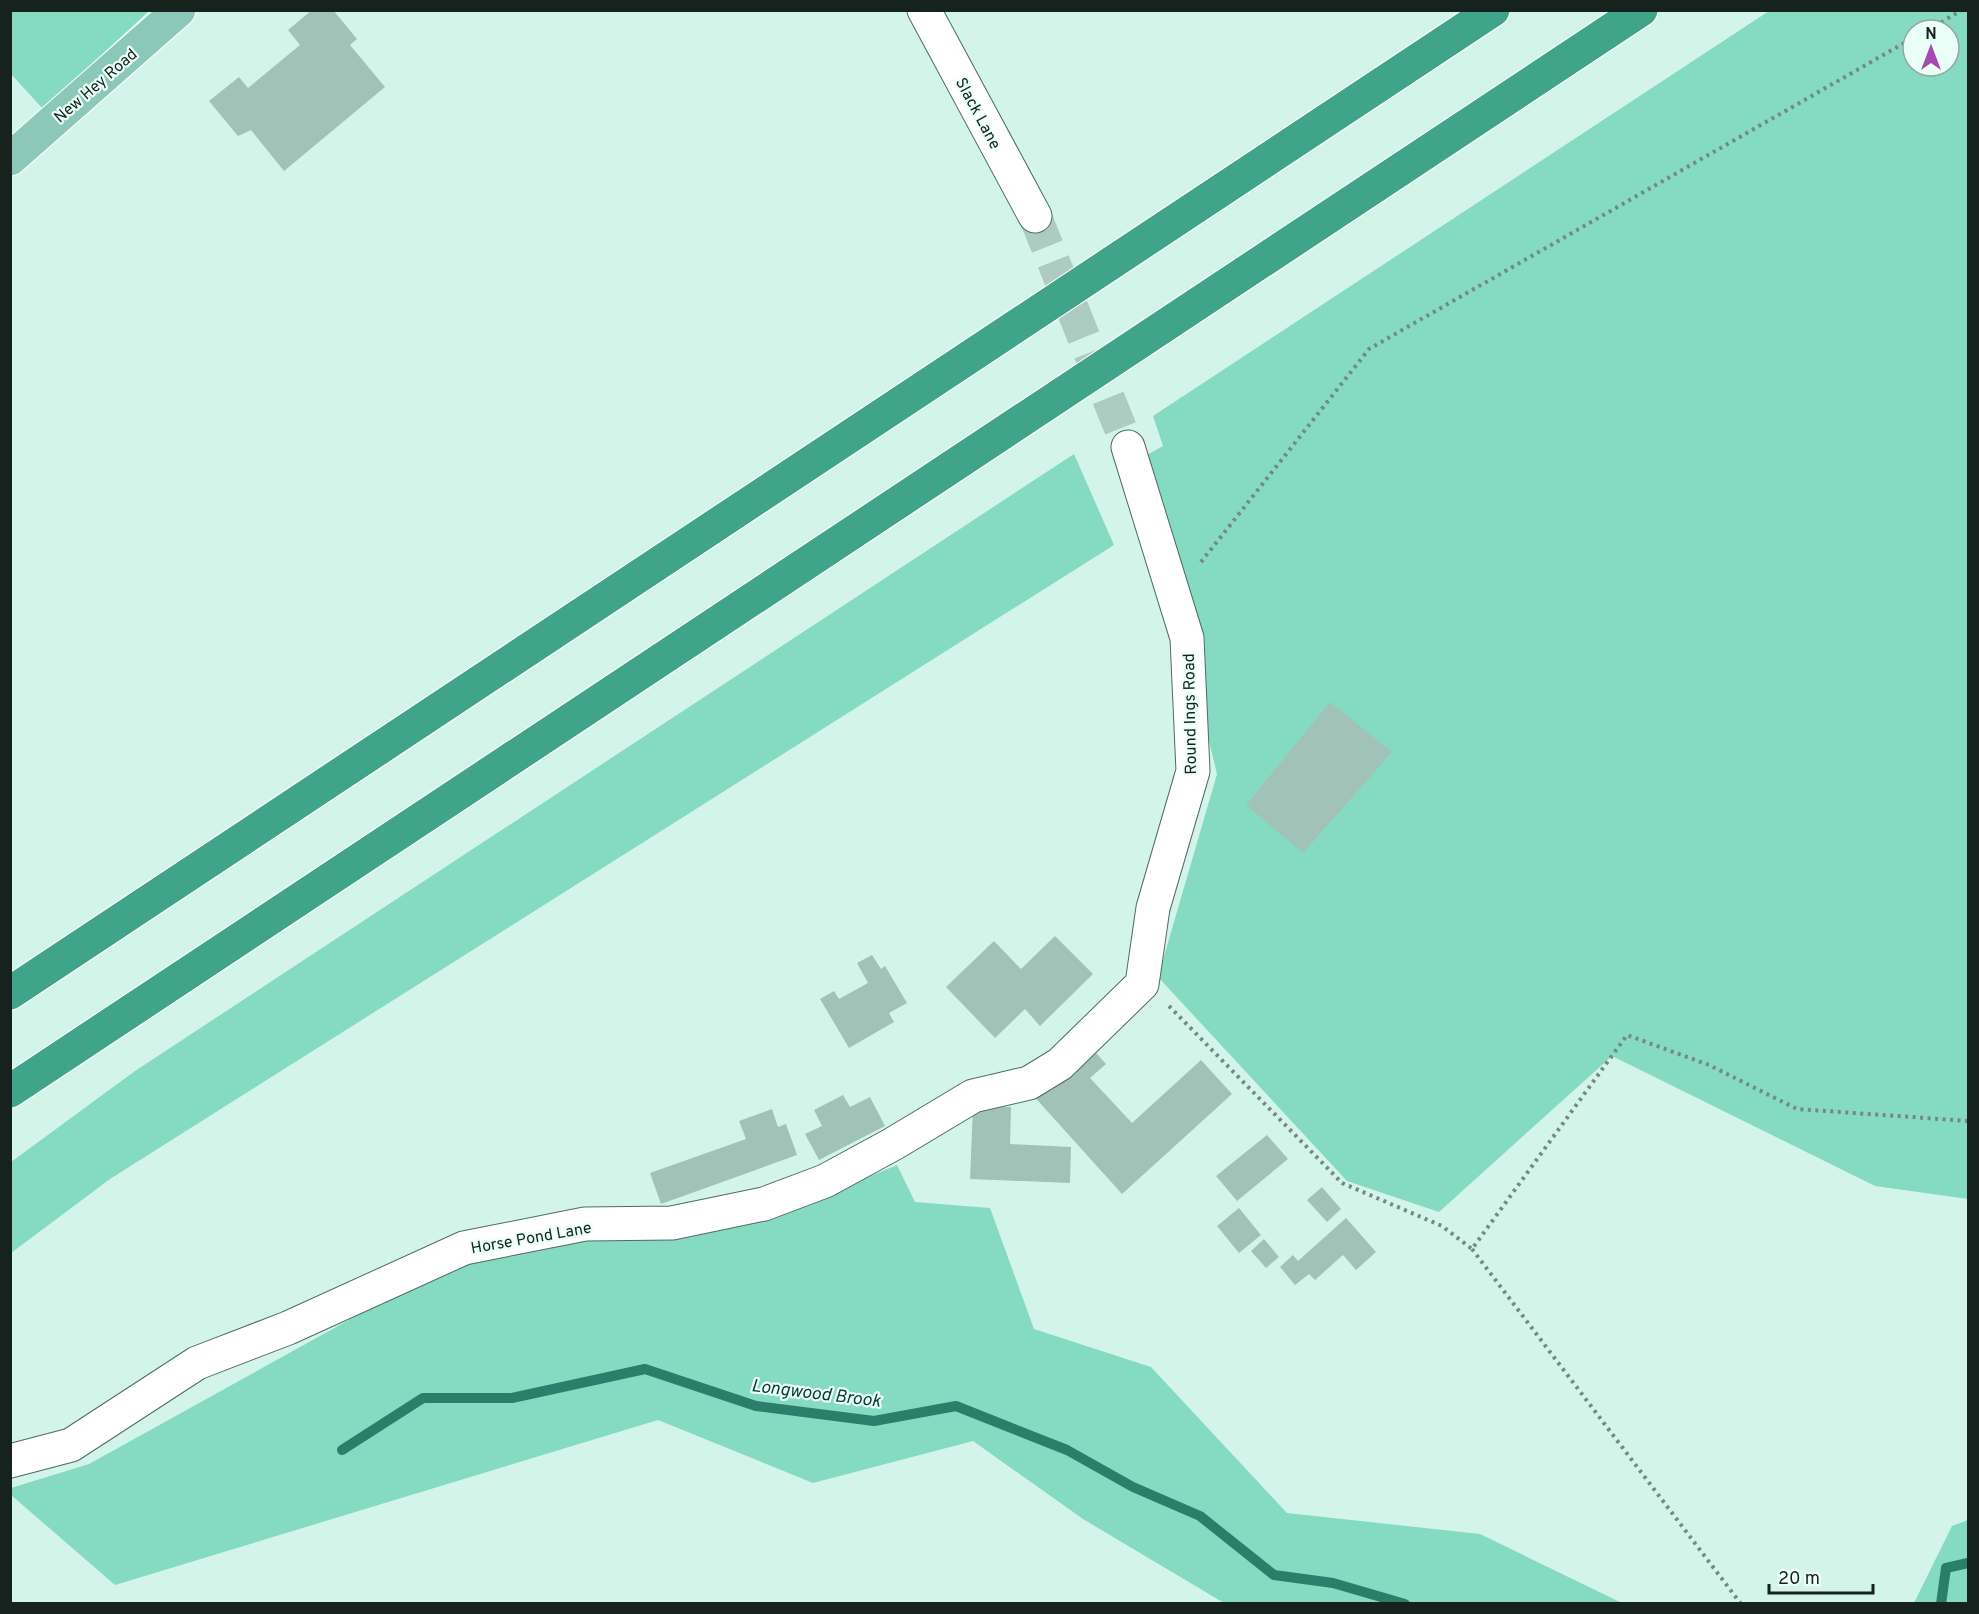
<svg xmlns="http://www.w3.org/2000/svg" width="1979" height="1614" viewBox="0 0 1979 1614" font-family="Overpass,sans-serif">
	<rect width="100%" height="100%" fill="#d3f5e9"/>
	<path fill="#84dbc1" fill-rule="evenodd" d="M11 11H149L43 109 11 74Z
		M1769 11H1968V1199L1875 1186 1612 1056 1439 1212 1347 1181 1158 977 1217 774 1140 459 1163 446 1153 416ZM1913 30H1949V66H1913Z
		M1074 454 1114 545 110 1179 11 1253V1162L135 1071Z
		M897 1165 915 1202 990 1208 1034 1329 1151 1367 1287 1513 1480 1534 1622 1603H1224L1083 1519 973 1441 813 1483 658 1420 115 1585 11 1495V1488L89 1464 459 1259 634 1225 765 1220Z
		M1968 1520V1603H1914L1952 1526Z"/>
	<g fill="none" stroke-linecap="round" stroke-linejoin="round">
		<path stroke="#2b7e6a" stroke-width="10" d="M342 1450 423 1398H512L645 1369 756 1406 874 1421 956 1406 1067 1450 1133 1487 1200 1516 1274 1575 1333 1583 1405 1604
			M1941 1604 1946 1568 1968 1563"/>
	</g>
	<path fill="#a1c3b7" d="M312 10H333L357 39 350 45 385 87 284 171 251 130 238 136 209 101 239 77 248 88 300 45 288 30Z
		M1330 702 1392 752 1303 853 1246 805Z
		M1055 936 1093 974 1040 1026 1025 1009 995 1038 946 987 994 941 1021 969Z
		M872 955 881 969 885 966 907 1003 889 1013 894 1022 849 1048 820 999 834 991 839 999 868 983 857 963Z
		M1086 1042 1106 1064 1090 1078 1132 1123 1201 1060 1232 1094 1122 1194 1030 1092Z
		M843 1095 850 1107 870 1097 885 1126 819 1160 805 1134 822 1126 814 1110Z
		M973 1106 1011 1107 1010 1144 1071 1147 1070 1183 970 1179Z
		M772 1109 778 1127 786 1124 797 1155 661 1204 650 1173 746 1139 739 1121Z
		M1267 1135 1288 1159 1237 1201 1216 1176Z
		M1322 1187 1341 1209 1327 1222 1307 1200Z
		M1239 1208 1261 1235 1239 1253 1217 1226Z
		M1346 1218 1376 1252 1356 1270 1343 1255 1315 1280 1309 1274 1295 1285 1280 1267 1293 1255 1298 1261Z
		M1264 1239 1279 1257 1266 1268 1251 1251Z"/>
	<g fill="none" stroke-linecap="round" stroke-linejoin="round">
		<path stroke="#adcbc0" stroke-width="33" stroke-dasharray="33 16" stroke-linecap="butt" d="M1035 216 1128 447"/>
		<g stroke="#4d6c62" stroke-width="35">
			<path id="minor" d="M924 10 1035 216
				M10 1461 71 1445 197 1363 288 1328 464 1248 585 1224 672 1223 764 1204 825 1181 893 1144 973 1096 1029 1083 1060 1064 1142 984 1153 908 1193 771 1187 638 1128 447"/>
		</g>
		<g stroke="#fff" stroke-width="35">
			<path id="major" d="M10 159 179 10"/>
		</g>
		<g stroke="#fff" stroke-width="35">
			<path id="highway" d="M10 993 1493 10
				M10 1091 1641 10"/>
		</g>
		<path stroke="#738981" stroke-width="4" stroke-dasharray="3 4.5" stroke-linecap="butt" d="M1928 30 1962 10
			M1201 562 1369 349 1913 38
			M1169 1006 1342 1183 1442 1226 1472 1249 1627 1035 1709 1065 1797 1109 1968 1121
			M1472 1249 1741 1604"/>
		<use href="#minor" stroke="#fff" stroke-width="33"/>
		<use href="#major" stroke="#8cc8b9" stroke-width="33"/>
		<use href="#highway" stroke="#3fa48a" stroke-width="33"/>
	</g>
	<g text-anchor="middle" stroke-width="4.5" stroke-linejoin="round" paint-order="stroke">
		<g font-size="16" fill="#16221e" stroke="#eafff8">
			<text transform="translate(95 85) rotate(-41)" y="6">New Hey Road</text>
			<text transform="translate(979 113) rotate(62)" y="6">Slack Lane</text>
			<text transform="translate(1189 714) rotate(-91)" y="6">Round Ings Road</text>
			<text transform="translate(531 1237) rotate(-10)" y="6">Horse Pond Lane</text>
		</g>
		<g font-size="18" font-style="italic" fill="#083b2f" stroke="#eafff8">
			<text transform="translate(816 1393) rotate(7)" y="6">Longwood Brook</text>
		</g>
	</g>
	<rect width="1979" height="1614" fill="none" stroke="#16221e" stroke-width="24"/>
	<g transform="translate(1931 48)"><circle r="28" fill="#eafff8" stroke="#95a7a1" stroke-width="1.5"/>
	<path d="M0-4.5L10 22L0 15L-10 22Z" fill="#a649b3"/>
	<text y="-9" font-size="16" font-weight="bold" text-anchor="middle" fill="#16221e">N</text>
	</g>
	<path d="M1769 1584v9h104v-9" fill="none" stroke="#16221e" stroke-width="3"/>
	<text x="1778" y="1584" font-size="18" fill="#16221e" stroke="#eafff8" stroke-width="4.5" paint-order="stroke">20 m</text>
</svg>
